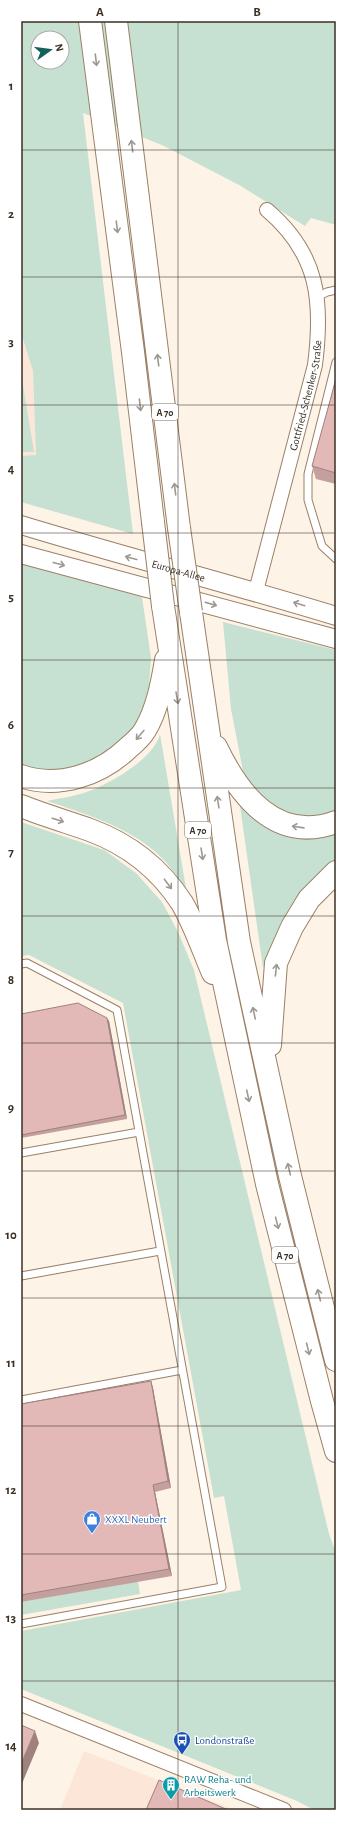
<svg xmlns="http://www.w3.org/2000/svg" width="357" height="1831" viewBox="0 0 357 1831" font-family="'Alegreya Sans',sans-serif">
	<rect width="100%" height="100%" fill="#fef3e7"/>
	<path fill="#fce6d8" d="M21 272 33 371 36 456H21Z
		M84 1751 235 1810H60Z"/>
	<path fill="#c6e0d1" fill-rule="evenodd" d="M21 21H336V225L311 218 305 226 241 186 164 146 83 113 133 534 21 502V456L36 455 33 371 21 332ZM38 38H62V62H38Z
		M22 379 34 452H21Z
		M21 563 142 597 151 658 149 685 143 708 133 728 121 743 85 766 41 772 21 765Z
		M223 622 336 650V815L299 819 268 806 252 787 243 771 231 709Z
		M160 734 188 900C167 838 103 820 47 801 61 798 78 796 92 790 114 781 154 758 160 734Z
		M239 799C272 835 287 843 336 834V860C325 870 311 879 302 891 282 914 273 940 263 968Z
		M21 822 104 850 136 873 162 902 178 932 194 970 329 1534 336 1553V1810H314L297 1801 21 1689V1631L241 1590 224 1496 214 1498 123 1003 29 955 21 956Z
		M138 1581 140 1594 21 1615V1602Z"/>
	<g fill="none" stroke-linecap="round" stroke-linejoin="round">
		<g stroke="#9a8066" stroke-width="9">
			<path id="service" d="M317 297 327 292 336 290
				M336 362 308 474V500L322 546 336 559
				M21 964 27 963 117 1010 222 1587 21 1624
				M21 1153 139 1132
				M21 1276 160 1251
				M21 1400 182 1370"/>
		</g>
		<g stroke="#9a8066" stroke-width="16">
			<g id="minor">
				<path id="s1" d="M256 591 315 365C323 302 319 254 267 210"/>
				<path d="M21 1704 284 1810"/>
			</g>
		</g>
		<g stroke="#9a8066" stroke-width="20">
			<g id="tertiary">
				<path id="s2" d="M21 525C126 557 231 584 336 616"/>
				<path d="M21 554 336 639"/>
			</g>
		</g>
		<g stroke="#9a8066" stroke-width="24">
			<path id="motorway" d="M90 21 133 352 153 522
				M116 21 179 528
				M163 606 215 940 267 1184 322 1401 336 1451
				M191 612 239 942 290 1176 336 1360
				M216 747C239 795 276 844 336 822
				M21 776C58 789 100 775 128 748 134 743 141 737 145 730 157 710 162 684 166 660
				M21 806C44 815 67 822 90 830 128 844 160 869 182 903 194 923 203 950 213 973
				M270 1045 276 963 292 927 309 899 336 872"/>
		</g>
		<use href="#service" stroke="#fff" stroke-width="7"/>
		<use href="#minor" stroke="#fff" stroke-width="14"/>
		<use href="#tertiary" stroke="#fff" stroke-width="18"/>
		<use href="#motorway" stroke="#fff" stroke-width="22"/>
		<g stroke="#9a8066" stroke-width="24" stroke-linecap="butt">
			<path id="motorway-bridge" d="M153 522 163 606
				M179 528 191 612"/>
		</g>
		<use href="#motorway-bridge" stroke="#fff" stroke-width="22"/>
	</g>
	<path fill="#c39f9d" d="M336 379V484L316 479 312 466Z
		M21 1014 109 1021 127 1119 21 1138Z
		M151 1381 153 1388 171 1488 155 1492 172 1576 21 1602V1404Z"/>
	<path fill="#9f8280" d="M107 1018 109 1021 127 1119 125 1115Z
		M151 1381 153 1388 171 1488 168 1481Z
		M153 1485 155 1492 172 1576 169 1569Z
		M35 1731 39 1743 21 1786V1764Z"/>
	<path fill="#e3b9b7" stroke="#9f8280" d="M336 379V473L312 466Z
		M78 1003 107 1018 125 1115 21 1135V1014Z
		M151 1381 168 1481 153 1485 169 1569 21 1595V1404Z
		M21 1725 35 1731 21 1764Z
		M159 1780 228 1810H146Z"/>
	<defs><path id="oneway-shaft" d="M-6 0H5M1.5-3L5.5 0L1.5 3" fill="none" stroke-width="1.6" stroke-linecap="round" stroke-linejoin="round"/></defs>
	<g stroke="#9d9892">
		<use href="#oneway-shaft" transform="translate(96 60) rotate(83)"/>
		<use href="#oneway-shaft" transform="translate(132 146) rotate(-97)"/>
		<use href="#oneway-shaft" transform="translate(117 227) rotate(83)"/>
		<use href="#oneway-shaft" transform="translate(158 360) rotate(-97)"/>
		<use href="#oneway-shaft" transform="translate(140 405) rotate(84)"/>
		<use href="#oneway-shaft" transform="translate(175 489) rotate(-97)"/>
		<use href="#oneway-shaft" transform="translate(131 558) rotate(-165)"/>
		<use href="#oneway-shaft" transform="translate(59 564) rotate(15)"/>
		<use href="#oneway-shaft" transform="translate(211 604) rotate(16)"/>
		<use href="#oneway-shaft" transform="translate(299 604) rotate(-163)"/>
		<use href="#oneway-shaft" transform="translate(177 698) rotate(81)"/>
		<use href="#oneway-shaft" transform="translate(140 735) rotate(130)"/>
		<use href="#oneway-shaft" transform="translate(218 802) rotate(-99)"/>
		<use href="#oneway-shaft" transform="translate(58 820) rotate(18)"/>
		<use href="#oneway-shaft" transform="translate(298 827) rotate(-172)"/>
		<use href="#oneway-shaft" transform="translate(202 854) rotate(81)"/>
		<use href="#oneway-shaft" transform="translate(168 884) rotate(53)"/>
		<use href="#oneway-shaft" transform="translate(276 970) rotate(-84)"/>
		<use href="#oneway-shaft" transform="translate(254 1013) rotate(-102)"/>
		<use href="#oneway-shaft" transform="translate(248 1096) rotate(78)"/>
		<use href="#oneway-shaft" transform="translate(289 1169) rotate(-103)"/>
		<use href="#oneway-shaft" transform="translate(277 1223) rotate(76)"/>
		<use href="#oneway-shaft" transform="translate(319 1295) rotate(-104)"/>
		<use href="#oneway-shaft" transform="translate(308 1349) rotate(76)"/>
	</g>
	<path fill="none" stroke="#3b3025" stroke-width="1" stroke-opacity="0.55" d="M178 21V1810M21 150H336M21 277H336M21 405H336M21 533H336M21 660H336M21 788H336M21 916H336M21 1043H336M21 1171H336M21 1298H336M21 1426H336M21 1554H336M21 1681H336"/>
	<defs>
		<g id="shop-pin" transform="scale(0.9)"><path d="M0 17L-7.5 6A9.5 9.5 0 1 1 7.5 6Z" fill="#3f7fe0" stroke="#fff"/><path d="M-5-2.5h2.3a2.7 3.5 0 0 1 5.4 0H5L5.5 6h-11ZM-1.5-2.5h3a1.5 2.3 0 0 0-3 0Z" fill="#fff"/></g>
		<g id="bus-pin" transform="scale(0.9)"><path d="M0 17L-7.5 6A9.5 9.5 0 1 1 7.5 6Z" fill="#1a4fb4" stroke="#fff"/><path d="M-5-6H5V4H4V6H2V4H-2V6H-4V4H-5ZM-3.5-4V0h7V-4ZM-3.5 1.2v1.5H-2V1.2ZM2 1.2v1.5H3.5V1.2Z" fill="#fff"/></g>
		<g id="building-pin" transform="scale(0.9)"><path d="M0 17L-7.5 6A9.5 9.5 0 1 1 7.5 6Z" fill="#0f9aa8" stroke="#fff"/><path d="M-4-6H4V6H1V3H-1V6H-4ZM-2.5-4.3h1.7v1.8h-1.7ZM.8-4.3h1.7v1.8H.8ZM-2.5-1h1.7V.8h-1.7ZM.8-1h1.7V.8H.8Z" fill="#fff"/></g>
	</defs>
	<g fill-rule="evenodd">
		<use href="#shop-pin" x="92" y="1519"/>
		<use href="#bus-pin" x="182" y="1740"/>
		<use href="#building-pin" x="171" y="1785"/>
	</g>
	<g text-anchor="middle" stroke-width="3" stroke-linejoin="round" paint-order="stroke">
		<g fill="#fff" stroke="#766e66" stroke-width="1">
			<rect x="152" y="404" width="26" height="16" rx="3"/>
			<rect x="185" y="822" width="26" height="16" rx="3"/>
			<rect x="272" y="1247" width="26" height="16" rx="3"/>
		</g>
		<g font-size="10" font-weight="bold" fill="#3b3025">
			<text x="165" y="416">A 70</text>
			<text x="198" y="834">A 70</text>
			<text x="285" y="1259">A 70</text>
		</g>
		<g font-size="11" fill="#3b3025" stroke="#fff">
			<text dy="4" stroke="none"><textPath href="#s1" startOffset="202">Gottfried-Schenker-Straße</textPath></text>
			<text dy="4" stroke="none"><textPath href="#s2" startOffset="164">Europa-Allee</textPath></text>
		</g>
		<g font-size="11" fill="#366cbe" stroke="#fff" text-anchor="start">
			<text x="105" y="1523">XXXL Neubert</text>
		</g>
		<g font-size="11" fill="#164399" stroke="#fff" text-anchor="start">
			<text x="195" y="1744">Londonstraße</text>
		</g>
		<g font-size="11" fill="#0d838f" stroke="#fff" text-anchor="start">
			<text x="184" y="1783">RAW Reha- und<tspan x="184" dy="13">Arbeitswerk</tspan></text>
		</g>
	</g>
	<rect width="357" height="1831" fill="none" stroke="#ffffff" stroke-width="44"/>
	<g transform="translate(50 50) rotate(76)"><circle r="19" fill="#ffffff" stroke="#b1aca8"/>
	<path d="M0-3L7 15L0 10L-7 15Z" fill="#15625c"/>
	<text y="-6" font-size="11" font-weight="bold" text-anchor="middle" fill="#3b3025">N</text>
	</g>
	<rect x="22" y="22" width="313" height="1787" fill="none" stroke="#3b3025" stroke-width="1.5"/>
	<g font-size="13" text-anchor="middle" font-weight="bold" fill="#3b3025">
		<text x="100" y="16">A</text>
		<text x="257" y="16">B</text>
		<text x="11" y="90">1</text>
		<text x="11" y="218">2</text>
		<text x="11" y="346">3</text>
		<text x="11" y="473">4</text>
		<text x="11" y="601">5</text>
		<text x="11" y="729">6</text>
		<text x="11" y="856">7</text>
		<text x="11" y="984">8</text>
		<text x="11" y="1112">9</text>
		<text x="11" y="1239">10</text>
		<text x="11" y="1367">11</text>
		<text x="11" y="1494">12</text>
		<text x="11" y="1622">13</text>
		<text x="11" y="1750">14</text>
	</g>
</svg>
